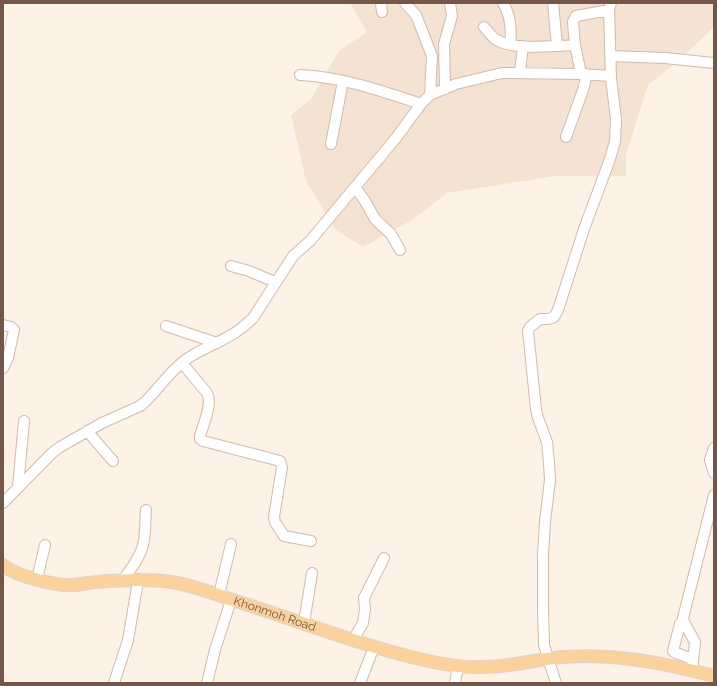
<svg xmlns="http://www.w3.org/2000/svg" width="717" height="686" viewBox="0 0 717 686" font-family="Raleway,sans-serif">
	<rect width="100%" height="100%" fill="#fdf2e5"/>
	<path fill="#f4e3d3" d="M350 3H714V27L676 63 648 85 626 154V176H555L447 193 412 220 363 247 336 230 306 181 291 115 311 99 339 51 367 32Z"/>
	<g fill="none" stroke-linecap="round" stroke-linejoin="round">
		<g stroke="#d0baad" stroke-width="12">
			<path id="minor" d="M381 3 382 12
				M405 3 416 15 432 56 430 95
				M503 3C511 16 512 29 510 44
				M553 3 557 46 575 45 581 74
				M484 27C488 31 491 36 495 39 510 49 540 47 557 46
				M575 45 573 22 576 16 609 10
				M611 56 665 58 714 63
				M520 72 523 46
				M300 75C342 77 382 91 421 104
				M445 89 444 44 452 16 450 3
				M566 137 583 90 587 74
				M331 144 343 81
				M355 187 365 201 375 219 391 234 400 250
				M231 266 249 271 275 282
				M3 325 11 327 14 330 8 358 3 368
				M166 326 217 343
				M182 363 207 393C213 404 203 425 200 436V439L203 441 280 461 282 467 274 517 275 522 284 536 311 541
				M87 431 113 461
				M714 448 710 460 714 473
				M18 487 24 421
				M3 503 52 453 60 447 102 423 140 406 145 402C160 387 175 365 193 355 215 342 235 337 253 318L293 256 310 241 396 138 421 104 430 95 456 84 502 73 581 74 611 76
				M37 579 45 545
				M122 581C130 570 140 558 143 545 146 534 145 522 146 510
				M219 595 231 544
				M683 620 680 624 673 651 676 653 693 659
				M304 623 312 573
				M353 640 363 623 365 609 364 598 384 558
				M692 671 695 642 684 622 683 618 714 495
				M114 683 128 640 138 581
				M207 683 215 650 231 600
				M360 683 374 647
				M455 683 458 666
				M556 683 544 645 543 608V554L545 522 550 480 549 463 547 442 538 418 536 409 528 331 530 327 540 319H549L554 317 558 310 584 229 610 159 615 141 616 119 611 79 609 10 611 3"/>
		</g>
		<g stroke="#dbd3d0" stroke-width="14">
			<g id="major">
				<path id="s1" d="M3 565C15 576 56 586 72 585 81 585 89 582 98 582 121 580 148 579 171 582 198 586 219 596 245 604 308 624 373 650 438 663 458 667 479 668 500 666 521 664 541 659 562 657 614 653 664 663 714 676"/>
			</g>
		</g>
		<use href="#minor" stroke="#fff" stroke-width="10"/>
		<use href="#major" stroke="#fcd29c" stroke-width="12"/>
	</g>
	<g text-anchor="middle" stroke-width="4" stroke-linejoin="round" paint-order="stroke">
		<g font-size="12" fill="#765649" stroke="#fff6eb">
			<text dy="4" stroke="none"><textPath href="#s1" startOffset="281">Khonmoh Road</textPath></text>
		</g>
	</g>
	<rect width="717" height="686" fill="none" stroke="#765649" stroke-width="8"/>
</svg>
